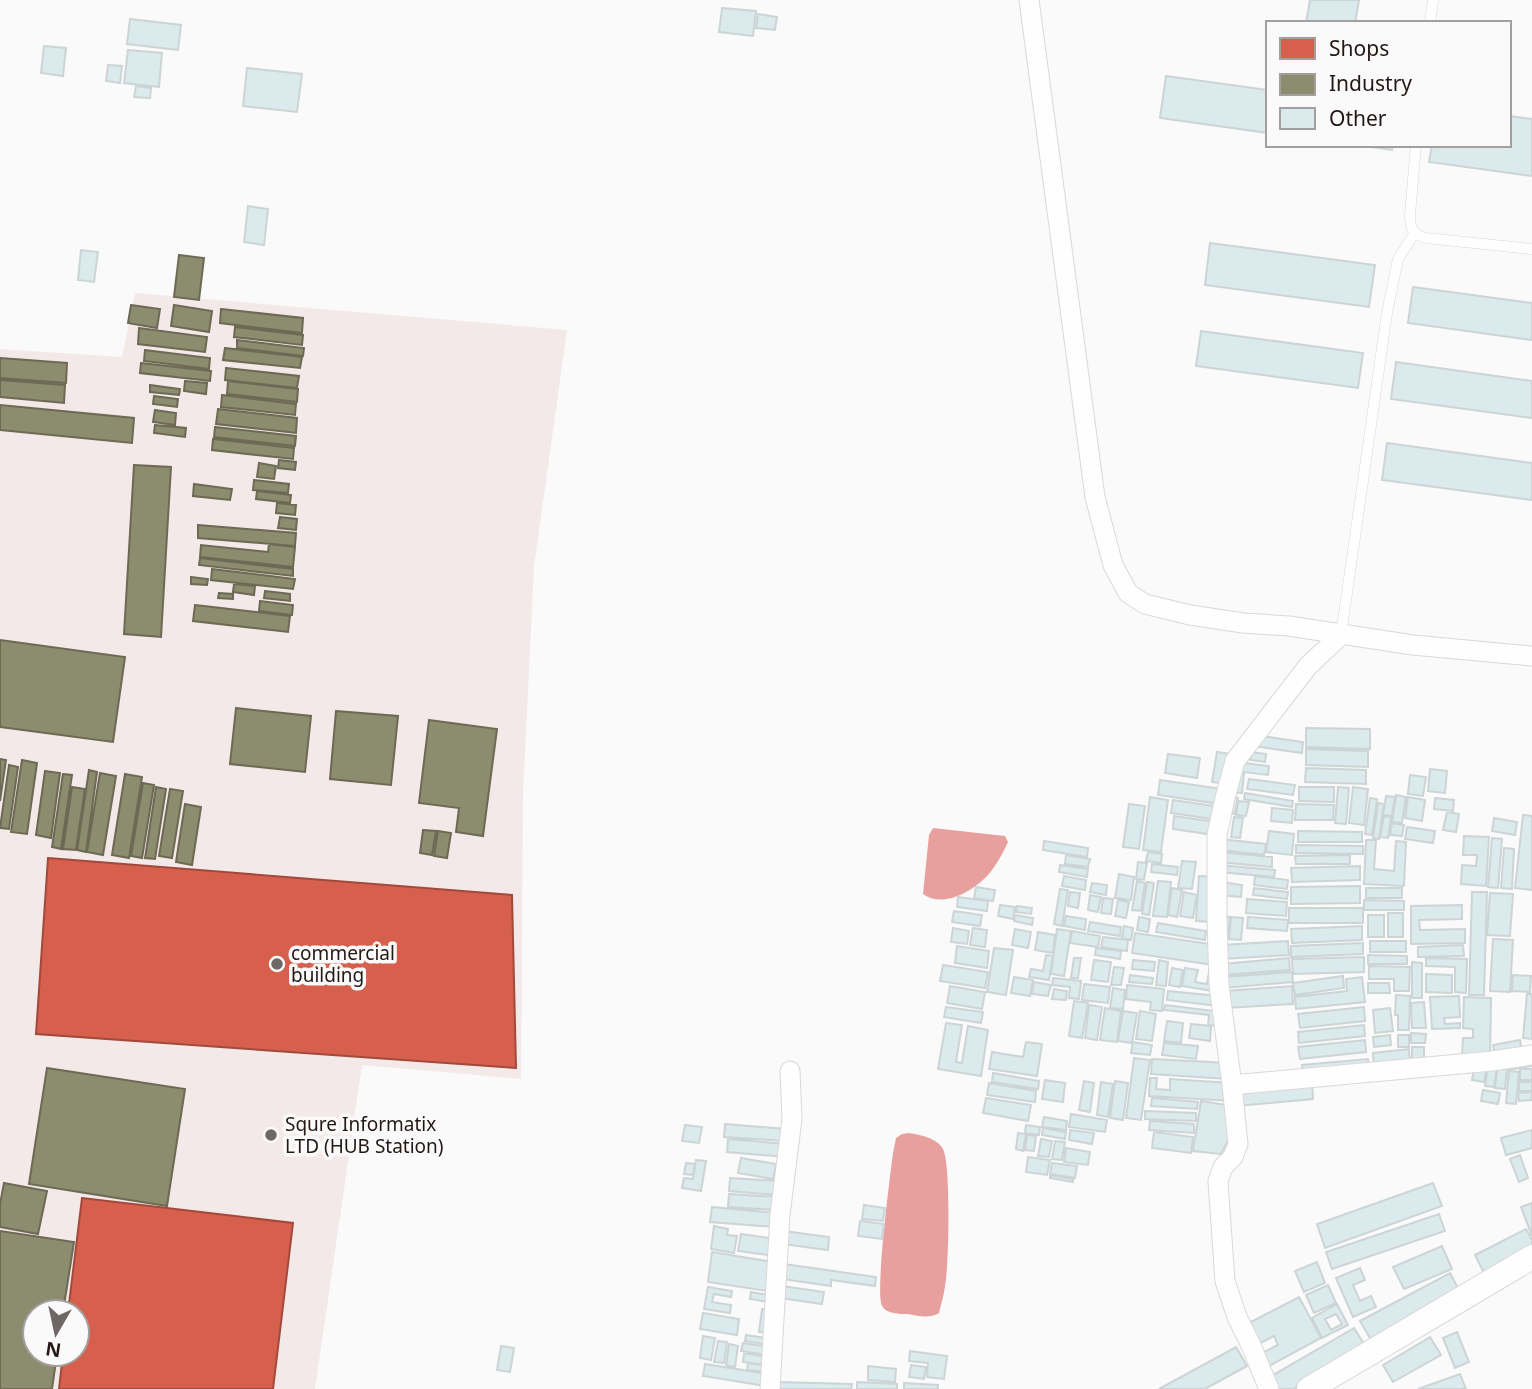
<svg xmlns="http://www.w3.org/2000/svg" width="1532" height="1389" viewBox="0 0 1532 1389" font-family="'Noto Sans',sans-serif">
	<rect width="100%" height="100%" fill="#fafafa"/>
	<path fill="#f3e9e8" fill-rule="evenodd" d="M135 293 567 330 534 567 523 794 521 1079 362 1065 315 1389H0V349L122 357ZM35 1312H77V1354H35Z"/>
	<path fill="#e8a09e" d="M933 828 1005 836 1008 842C1003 853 996 866 988 875 973 891 943 909 923 894L929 835Z
		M909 1133C921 1135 937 1138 943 1149 951 1165 949 1265 945 1286 944 1295 941 1304 939 1313 929 1319 919 1316 907 1314 899 1314 887 1314 882 1306 875 1292 890 1176 893 1153L896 1138 902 1134Z"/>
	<path fill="#d6604d" stroke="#a14a3c" stroke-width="2" d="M48 858 512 895 516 1068 36 1034Z
		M82 1198 293 1223 273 1389H59L63 1354H77V1312H68Z"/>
	<path fill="#8c8c6e" stroke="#6d6954" stroke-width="2" d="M179 255 204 258 199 300 174 297Z
		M131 305 160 309 157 328 128 323Z
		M174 305 212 311 209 332 171 326Z
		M221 309 303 318 302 333 220 323Z
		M235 327 303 335 302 345 234 337Z
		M139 328 207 337 205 352 138 344Z
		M237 340 304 348 303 356 237 348Z
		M225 348 302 357 300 368 223 360Z
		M145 350 210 358 209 369 144 361Z
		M0 358 67 363 66 383 0 378Z
		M141 363 211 371 210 381 140 373Z
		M226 368 299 376 297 388 225 380Z
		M0 380 65 385 64 403 0 397Z
		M185 381 207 383 206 394 184 391Z
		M228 381 298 389 297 402 227 394Z
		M150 385 180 389 179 395 150 392Z
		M222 395 296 404 295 415 221 407Z
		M154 396 178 399 177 407 153 404Z
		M0 405 134 418 132 443 0 430Z
		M218 409 297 418 296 433 216 424Z
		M155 410 176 413 175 425 153 422Z
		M155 425 186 428 185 437 154 433Z
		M215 427 296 436 295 446 214 437Z
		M213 439 294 448 293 459 212 450Z
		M279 460 296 462 295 470 278 468Z
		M259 463 276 466 274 479 257 477Z
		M134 465 171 467 161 637 124 634Z
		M254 480 289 484 288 493 253 490Z
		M194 484 232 489 230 500 193 496Z
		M257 491 291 495 290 503 256 499Z
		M277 503 296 505 295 515 276 513Z
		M280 517 297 519 296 530 278 528Z
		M198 525 296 533 295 546 198 538Z
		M269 544 295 547 293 567 200 557 201 545 268 552Z
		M200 558 293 569V576L199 565Z
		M212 569 295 579 293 589 211 580Z
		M191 577 208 579 207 585 191 584Z
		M234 584 255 586 254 595 233 592Z
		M265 591 290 594V601L264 598Z
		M219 593 233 594V599L218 598Z
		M260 601 293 605 292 615 259 611Z
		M195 605 290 616 288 632 193 621Z
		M0 640 125 657 113 742 0 727Z
		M236 708 311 716 305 772 230 764Z
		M336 711 398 716 391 785 330 779Z
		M429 720 497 729 483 836 456 832 459 808 419 803Z
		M0 759 6 760 0 801Z
		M22 760 37 763 27 834 11 832Z
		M9 765 18 767 9 829 0 828Z
		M89 770 97 772 86 852 77 850Z
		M45 771 60 773 51 838 36 835Z
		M100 773 116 776 103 855 87 852Z
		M63 774 72 775 61 849 52 847Z
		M125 774 142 777 129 858 112 855Z
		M143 783 154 785 142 858 131 856Z
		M72 787 85 789 76 850 63 849Z
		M156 787 166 789 155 859 145 858Z
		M170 789 183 791 172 858 159 856Z
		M185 804 201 807 192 865 176 862Z
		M423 830 436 831 432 855 420 853Z
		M438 831 451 833 447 858 434 856Z
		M47 1068 185 1089 167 1206 29 1184Z
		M4 1183 47 1191 38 1234 0 1227V1204Z
		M0 1231 74 1242 63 1312H35V1354H57L52 1389H0Z"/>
	<path fill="#dbeaec" stroke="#ccd4d5" stroke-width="2" fill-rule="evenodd" d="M1310 0H1359L1355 23H1306Z
		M722 8 756 11 753 36 719 32Z
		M758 14 777 17 775 30 756 28Z
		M130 19 181 25 178 50 127 44Z
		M44 46 66 48 63 76 41 73Z
		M128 50 162 53 159 87 124 83Z
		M108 65 122 66 120 83 106 81Z
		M247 68 302 74 297 112 243 106Z
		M1166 76 1268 90V133L1160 118Z
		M136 86 151 88 150 98 134 97Z
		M1509 116 1532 119V176L1429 162 1432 145H1509Z
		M1357 145H1393L1392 150Z
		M248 206 268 209 264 245 244 242Z
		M1210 243 1375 265 1369 307 1205 285Z
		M81 250 98 252 94 282 78 280Z
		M1413 287 1532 303V340L1408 323Z
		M1201 331 1363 353 1358 388 1196 366Z
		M1396 362 1532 381V418L1391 399Z
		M1387 443 1532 463V500L1382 480Z
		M1306 728 1370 729V749L1306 747Z
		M1255 735 1303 742 1302 753 1253 746Z
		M1306 749 1368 751V767L1306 765Z
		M1217 752 1231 754 1227 784 1212 782Z
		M1251 752 1266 754 1265 762 1250 760Z
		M1168 754 1200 758 1197 778 1165 773Z
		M1236 762 1269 766 1268 775 1235 771Z
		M1306 768 1366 770V784L1305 782Z
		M1430 769 1447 771 1445 793 1428 791Z
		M1233 772 1244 773 1242 793 1231 792Z
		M1410 775 1426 777 1423 796 1408 794Z
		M1249 779 1295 785 1293 795 1247 789Z
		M1160 780 1222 789 1220 804 1158 795Z
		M1299 787H1334V802L1299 801Z
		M1338 787 1349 788 1346 824 1335 823Z
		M1353 787 1368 789 1364 825 1349 823Z
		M1245 793 1293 801 1292 807 1244 799Z
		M1396 795 1406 797 1402 823 1392 822Z
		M1229 796 1238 798 1235 814 1225 813Z
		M1386 796 1395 797 1392 816 1383 815Z
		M1150 797 1168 800 1161 852 1143 850Z
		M1408 797 1425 800 1422 821 1405 818Z
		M1370 798 1377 799 1372 835 1365 834Z
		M1435 798 1454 800 1453 811 1434 809Z
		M1173 800 1221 807 1219 820 1171 813Z
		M1238 801 1249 802 1246 816 1236 815Z
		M1378 803 1384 804 1379 839 1373 838Z
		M1129 804 1145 806 1139 849 1123 847Z
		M1296 804 1334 805 1333 820H1295Z
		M1272 808 1293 810 1292 823 1271 821Z
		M1447 812 1459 814 1456 832 1443 830Z
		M1523 815 1532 816V890L1515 888Z
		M1174 816 1216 822 1214 835 1173 829Z
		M1384 816 1391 817 1388 838 1380 837Z
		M1234 817 1243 818 1240 838 1231 837Z
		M1494 818 1517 822 1515 835 1492 831Z
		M1392 823 1404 825 1402 836 1390 835Z
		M1407 827 1435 831 1433 843 1405 839Z
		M1269 831 1294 834 1292 855 1266 852Z
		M1298 831 1362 832V842H1298Z
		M1464 836 1489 837 1486 886 1461 884 1462 865 1476 866 1477 855H1463Z
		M1492 838 1502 839 1498 888 1488 887Z
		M1220 839 1266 844 1264 855 1219 850Z
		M1366 840H1376L1374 869 1394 871 1396 841 1406 842 1404 886 1364 884Z
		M1044 841 1088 848 1087 857 1043 850Z
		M1296 845 1363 846V854L1296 853Z
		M1504 848 1514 849 1512 889 1501 888Z
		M1148 852 1162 854 1161 863 1146 861Z
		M1220 852 1272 857V867L1219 862Z
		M1066 855 1090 859 1088 867 1065 864Z
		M1350 855V864H1296L1295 856Z
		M1182 861 1196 862 1192 889 1178 888Z
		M1138 862 1147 863 1144 880 1136 879Z
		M1152 864 1178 867 1177 875 1151 872Z
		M1060 865 1088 869 1087 877 1059 872Z
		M1220 865 1275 870 1274 877 1219 872Z
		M1360 866V880L1292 882 1291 868Z
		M1119 874 1134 877 1131 900 1115 898Z
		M1064 876 1086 880 1085 890 1062 886Z
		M1199 876 1215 877 1212 922 1196 921Z
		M1255 876 1288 880 1287 889 1254 885Z
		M1137 881 1145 883 1141 911 1132 910Z
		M1158 881 1171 882 1167 917 1153 916Z
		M1147 882 1154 883 1149 915 1142 914Z
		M1222 882 1242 885 1241 897 1220 895Z
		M1092 883 1107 885 1106 895 1090 892Z
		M1360 886V903L1291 904V887Z
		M976 887 995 890 993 901 974 898Z
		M1172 888 1182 890 1177 917 1168 915Z
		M1254 888 1288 892 1287 899 1253 895Z
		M1366 888H1402V898H1366Z
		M1060 889 1068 890 1062 926 1054 924Z
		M1070 892 1080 893 1078 908 1068 906Z
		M1184 892 1197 895 1193 918 1180 916Z
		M1472 892H1487L1484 995H1469Z
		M1490 893 1513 894 1510 936 1487 935Z
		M1090 895 1101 897 1098 912 1088 910Z
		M958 897 988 901 987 911 957 907Z
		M1103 898 1113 899 1111 914 1101 913Z
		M1247 899 1287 902 1286 916 1246 913Z
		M1118 900 1129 902 1126 918 1115 916Z
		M1364 900 1404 901V910H1364Z
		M1000 905 1015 907 1013 919 998 916Z
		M1462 905V919L1419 920 1420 930 1465 929V943L1411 944V906Z
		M1017 906 1032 908 1031 914 1016 912Z
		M1289 908H1363V923H1289Z
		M954 911 982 915 980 926 952 922Z
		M1388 913H1403V937H1388Z
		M1015 915 1033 918 1032 925 1014 921Z
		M1368 915H1384V937H1368Z
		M1066 916 1086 919 1085 930 1064 926Z
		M1139 917 1150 919 1148 932 1137 930Z
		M1221 917H1230L1228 939 1219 938Z
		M1231 917 1243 918 1241 940 1229 939Z
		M1248 917 1288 920 1287 931 1247 928Z
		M1090 922 1121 927 1120 936 1088 931Z
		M1158 923 1206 931 1205 940 1156 932Z
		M1124 926 1133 928 1131 940 1122 938Z
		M1362 926V940L1292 943 1291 929Z
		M953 928 969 931 967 944 951 942Z
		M973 928 987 930 985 947 970 945Z
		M1015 929 1031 932 1028 948 1012 945Z
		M1057 929 1071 931 1064 976 1051 974Z
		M1072 931 1100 936 1098 947 1070 943Z
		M1038 932 1055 935 1053 953 1035 950Z
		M1135 933 1217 945 1214 965 1132 953Z
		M1103 937 1128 940 1127 951 1101 947Z
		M1493 939 1513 940 1510 992 1490 991Z
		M1288 941 1289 955 1223 959 1222 945Z
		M1370 941H1406V952H1370Z
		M1363 943V954L1291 957V946Z
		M1463 945 1464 956 1418 957V947Z
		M957 946 989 951 987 968 955 963Z
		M994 948 1013 950 1006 995 987 992Z
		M1096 948 1121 951 1120 959 1095 955Z
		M1046 955 1053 956 1049 980 1029 977 1031 969 1043 971Z
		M1368 955 1407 956V964H1368Z
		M1364 957V972L1293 974 1292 959Z
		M1074 958H1081L1078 978H1071Z
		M1289 958 1290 970 1224 975 1223 964Z
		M1426 958 1467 959 1466 993 1455 992V967L1426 966Z
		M1094 960 1111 962 1108 982 1091 980Z
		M1133 960 1155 962 1154 971 1132 969Z
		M1159 960 1168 962 1166 986 1156 985Z
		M1412 962 1422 963V998H1412Z
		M943 965 988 972 985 988 940 981Z
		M1210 966 1213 991 1182 986 1185 968 1198 970 1195 982 1207 984Z
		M1369 966 1410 967 1409 991H1394V979H1369Z
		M1114 967 1124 968 1121 985H1111Z
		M1172 968 1183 970 1180 987 1169 985Z
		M1292 972 1293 982 1224 988 1223 977Z
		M1426 974 1452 975V993L1426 992Z
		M1130 975 1153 978 1152 984 1129 982Z
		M1513 975 1531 976 1530 992 1512 991Z
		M1343 976 1344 988 1295 995 1293 983Z
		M1014 977 1033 980 1030 996 1011 993Z
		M1362 977 1365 1002 1296 1009 1295 997 1347 991 1346 979Z
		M1053 978 1081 981 1079 999 1069 998 1070 987 1052 985Z
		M1034 982 1051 985 1048 996 1032 994Z
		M1368 983H1389L1390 993H1368Z
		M1084 984 1110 987 1108 1003 1082 1000Z
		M1127 985 1164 989 1162 1011 1150 1010 1151 1002 1126 999Z
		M950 986 985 992 982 1009 947 1003Z
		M1292 986 1293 1004 1226 1008 1225 991Z
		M1113 988 1125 990 1123 1009 1110 1008Z
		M1054 989 1067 991 1066 1000 1052 999Z
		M1168 991 1218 996 1217 1006 1167 1000Z
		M1527 994H1532V1039L1523 1038Z
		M1396 995 1410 996 1409 1030H1398V1015H1395Z
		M1459 996 1460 1017 1444 1018 1445 1024 1460 1023V1028L1432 1029 1430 997Z
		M1464 997 1491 998 1490 1057 1462 1056 1463 1038H1473V1029L1463 1028Z
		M1074 1001 1088 1003 1082 1038 1069 1036Z
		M1424 1002 1426 1028H1412L1411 1003Z
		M1089 1005 1102 1007 1097 1040 1085 1038Z
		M1165 1005 1222 1012 1220 1026 1208 1025 1209 1015 1164 1010Z
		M946 1007 983 1012 981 1023 944 1017Z
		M1364 1007 1365 1021 1300 1028 1298 1014Z
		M1105 1008 1121 1011 1117 1042 1100 1040Z
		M1390 1008 1393 1031 1375 1033 1373 1010Z
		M1123 1011 1137 1013 1132 1043 1118 1041Z
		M1140 1011 1156 1014 1152 1041 1136 1039Z
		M1167 1021 1183 1023 1181 1043 1164 1041Z
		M946 1023 962 1025 956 1062 962 1063 968 1026 988 1030 981 1076 938 1069Z
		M1191 1024 1211 1026 1210 1041 1189 1038Z
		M1364 1025 1365 1036 1299 1043 1298 1032Z
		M1411 1033 1426 1034 1425 1043H1411Z
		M1390 1035 1391 1045 1374 1047 1373 1037Z
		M1398 1035H1409V1047H1398Z
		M1365 1040 1366 1052 1300 1059 1298 1047Z
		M1520 1040 1522 1052 1495 1057 1493 1045Z
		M1026 1042 1042 1044 1037 1076 989 1069 992 1052 1023 1057Z
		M1133 1042 1152 1045 1150 1055 1131 1053Z
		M1164 1043 1198 1046 1196 1059 1162 1055Z
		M1412 1047H1424V1064H1412Z
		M1409 1049 1410 1065 1374 1068 1373 1053Z
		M1532 1056V1066L1507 1070 1505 1089 1495 1088 1498 1062Z
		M1134 1058 1150 1060 1141 1120 1126 1118Z
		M1152 1059 1229 1063 1228 1079 1151 1074Z
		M1368 1059 1369 1069 1303 1076 1302 1065Z
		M1475 1064 1487 1066 1484 1082 1472 1080Z
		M1488 1066 1497 1068 1494 1087 1485 1086Z
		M1520 1069H1532V1080H1520Z
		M1509 1071 1519 1072 1516 1104 1506 1103Z
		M993 1073 1039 1081 1038 1089 992 1082Z
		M1150 1078H1157L1156 1089 1170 1090V1079L1232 1083V1101L1149 1096Z
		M1045 1080 1065 1083 1063 1102 1042 1099Z
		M1312 1080 1313 1099 1238 1106 1236 1088Z
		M1084 1081 1094 1083 1090 1112 1079 1110Z
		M1115 1081 1128 1083 1123 1120 1110 1118Z
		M1101 1082 1113 1084 1108 1117 1097 1115Z
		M1519 1082H1532V1091H1519Z
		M989 1083 1036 1091 1035 1102 987 1095Z
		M1483 1090 1500 1093 1498 1104 1481 1101Z
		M1532 1092V1100L1519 1101 1518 1093Z
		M986 1098 1031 1105 1028 1121 983 1113Z
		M1152 1098 1198 1102 1197 1109 1151 1106Z
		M1201 1101 1234 1106 1228 1141 1221 1154 1193 1151Z
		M1145 1111 1196 1113V1121L1145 1119Z
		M1071 1114 1107 1120 1105 1132 1069 1127Z
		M1044 1117 1067 1121 1066 1130 1042 1127Z
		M1150 1121 1194 1124V1133L1149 1130Z
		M725 1124 787 1129 786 1141 724 1137Z
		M685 1125 702 1127 699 1143 682 1141Z
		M1026 1125 1040 1127 1039 1135 1025 1133Z
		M1043 1128 1066 1132 1065 1139 1042 1135Z
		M1070 1130 1094 1133 1092 1144 1069 1140Z
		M1532 1130V1148L1506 1155 1501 1138Z
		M1154 1132 1193 1137 1191 1153 1152 1148Z
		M1018 1133 1026 1134 1023 1151 1016 1149Z
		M1027 1135 1036 1136 1034 1151 1025 1150Z
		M728 1139 787 1144 786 1157 727 1152Z
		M1041 1139 1052 1141 1049 1157 1038 1156Z
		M1055 1141 1065 1142 1062 1160 1052 1159Z
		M1066 1148 1090 1152 1088 1165 1064 1162Z
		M1520 1155 1528 1178 1519 1182 1510 1159Z
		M1028 1157 1050 1160 1047 1175 1026 1172Z
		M741 1158 776 1164 773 1179 738 1173Z
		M696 1160 706 1161 701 1191 682 1188 684 1178 693 1179Z
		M686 1163 695 1164 693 1175 684 1174Z
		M1052 1163 1077 1166 1075 1178 1050 1174Z
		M1050 1175 1073 1179V1182L1050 1178Z
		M730 1178 778 1181 777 1195 729 1191Z
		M1433 1183 1442 1206 1325 1248 1317 1224Z
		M729 1194 777 1197 776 1210 728 1207Z
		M1532 1203V1236L1521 1207Z
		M864 1205 885 1208 883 1221 862 1219Z
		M712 1207 776 1213 775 1227 710 1222Z
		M1439 1214 1445 1231 1332 1269 1326 1252Z
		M860 1221 884 1224 882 1239 858 1236Z
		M714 1226 728 1229 727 1235 737 1236 734 1253 711 1249Z
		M1526 1229 1532 1240V1253L1486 1277 1475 1255Z
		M784 1231 829 1237 828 1250 782 1244Z
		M741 1234 777 1239 774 1256 738 1251Z
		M1442 1246 1452 1269 1404 1289 1393 1267Z
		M712 1252 773 1262 768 1291 708 1282Z
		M1317 1262 1325 1283 1304 1292 1295 1271Z
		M784 1264 876 1277 875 1286 831 1280V1286L782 1279Z
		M1360 1268 1365 1280 1353 1285 1360 1301 1371 1296 1376 1307 1353 1317 1336 1278Z
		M1450 1273 1460 1292 1371 1340 1360 1321Z
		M1328 1285 1336 1303 1314 1313 1306 1295Z
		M782 1286 824 1292 822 1304 780 1298Z
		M708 1287 732 1291 731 1297 714 1294 712 1302 731 1305 730 1313 704 1309Z
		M751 1292 769 1295 768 1302 750 1299Z
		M1299 1297 1321 1338 1269 1366 1262 1353 1278 1345 1274 1336 1257 1345 1247 1324Z
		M1337 1304 1348 1325 1322 1338 1312 1318ZM1336 1314 1342 1324 1331 1330 1325 1319Z
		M762 1309 770 1310 766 1333 759 1332Z
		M703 1313 739 1319 737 1335 700 1329Z
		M1354 1328 1366 1347 1293 1389H1274L1268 1378Z
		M1457 1332 1469 1362 1455 1368 1443 1338Z
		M746 1335 771 1339 770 1345 745 1341Z
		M703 1336 715 1338 711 1360 700 1358Z
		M1430 1337 1441 1355 1393 1382 1383 1365Z
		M718 1341 727 1342 724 1363 714 1362Z
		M743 1343 769 1347 768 1355 741 1351Z
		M729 1344 738 1346 735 1367 726 1365Z
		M501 1346 514 1348 510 1372 497 1370Z
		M1236 1347 1247 1366 1205 1389H1159Z
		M910 1351 947 1356 944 1379 927 1377 928 1363 909 1361Z
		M744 1353 767 1357 766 1365 743 1362Z
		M748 1363 767 1366 766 1372 747 1370Z
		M705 1364 768 1374 766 1386 703 1376Z
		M911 1365 926 1367 924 1379 909 1377Z
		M868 1366 896 1369 895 1382 868 1380Z
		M1460 1374 1466 1389H1418Z
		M776 1382 852 1384 851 1389H776Z
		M857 1382 897 1384V1389H857Z
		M904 1383 938 1385V1389H904Z"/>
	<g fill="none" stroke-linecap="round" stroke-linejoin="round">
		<g stroke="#ddd6d6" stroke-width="11">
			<path id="service" d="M1430 23 1433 0
				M1416 145 1410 215C1410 229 1413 234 1426 238L1532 249
				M1341 635 1387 313 1398 259 1414 234"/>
		</g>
		<g stroke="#ddd6d6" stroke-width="21">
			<path id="minor" d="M1029 0 1095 497 1113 565 1128 593 1145 604 1190 615 1243 623 1289 626 1413 645 1532 656
				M1232 1085 1492 1061 1532 1055
				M770 1389 780 1215 792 1119 790 1071
				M1269 1389 1250 1343 1237 1317 1225 1281 1218 1181 1223 1167 1233 1157 1238 1144 1232 1085 1219 985 1217 920V835L1225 798 1235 761 1308 666 1341 635"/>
		</g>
		<g stroke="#ddd6d6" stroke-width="26">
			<path id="tertiary" d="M1309 1389 1532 1257"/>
		</g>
		<use href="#service" stroke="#fefefe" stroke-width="10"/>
		<use href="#minor" stroke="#fefefe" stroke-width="19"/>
		<use href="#tertiary" stroke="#fefefe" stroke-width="24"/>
	</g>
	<g fill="#6f6666" stroke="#fafafa" stroke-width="2.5">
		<circle cx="277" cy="964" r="7"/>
		<circle cx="271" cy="1135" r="7"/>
	</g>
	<g text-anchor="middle" stroke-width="7" stroke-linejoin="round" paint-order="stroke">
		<g font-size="19" fill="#241716" stroke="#fafafa" text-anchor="start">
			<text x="291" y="960">commercial<tspan x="291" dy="22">building</tspan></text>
			<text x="285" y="1131">Squre Informatix<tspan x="285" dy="22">LTD (HUB Station)</tspan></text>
		</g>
	</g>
	<rect x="1266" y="21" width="245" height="126" fill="#fafafa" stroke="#a49f9f" stroke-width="2"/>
	<rect x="1280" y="38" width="35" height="21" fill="#d6604d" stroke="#a49f9f" stroke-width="2"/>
	<text x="1329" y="56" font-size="21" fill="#241716">Shops</text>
	<rect x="1280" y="74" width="35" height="21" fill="#8c8c6e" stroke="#a49f9f" stroke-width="2"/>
	<text x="1329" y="91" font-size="21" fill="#241716">Industry</text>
	<rect x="1280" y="108" width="35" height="21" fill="#dbeaec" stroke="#a49f9f" stroke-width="2"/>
	<text x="1329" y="126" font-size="21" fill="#241716">Other</text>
	<g transform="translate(56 1333) rotate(189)"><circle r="33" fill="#fafafa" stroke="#a49f9f" stroke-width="2"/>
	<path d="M0-5L12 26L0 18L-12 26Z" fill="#6f6666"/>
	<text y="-10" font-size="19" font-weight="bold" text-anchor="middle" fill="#241716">N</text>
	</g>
</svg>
